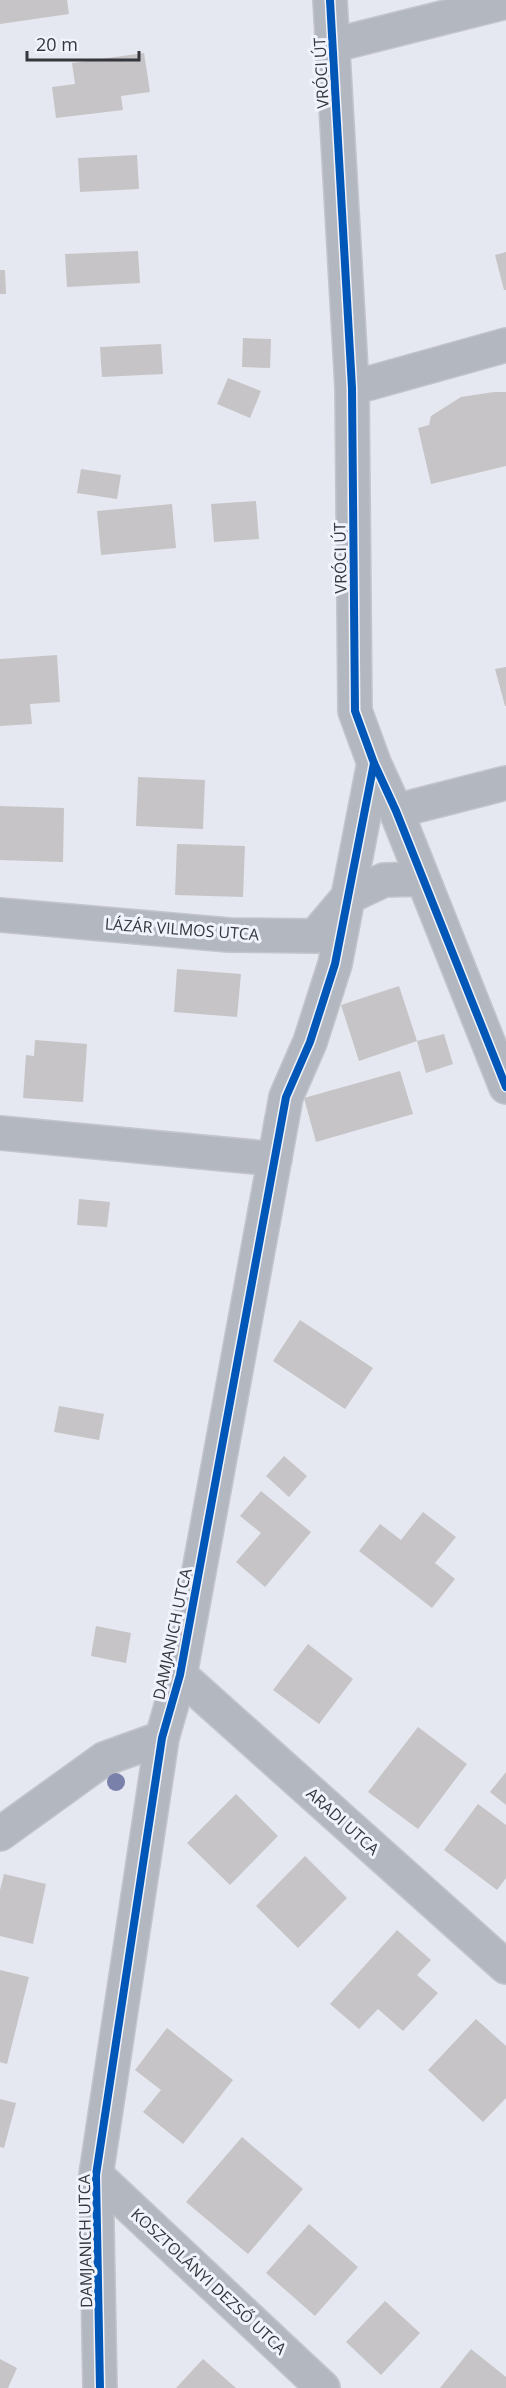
<svg xmlns="http://www.w3.org/2000/svg" width="506" height="2388" viewBox="0 0 506 2388" font-family="'Open Sans',sans-serif">
	<rect width="100%" height="100%" fill="#e5e8f0"/>
	<path fill="#c6c4c6" d="M0 0H67L69 14 0 24Z
		M144 53 150 92 121 96 123 110 56 118 52 87 75 84 72 63Z
		M137 155 139 189 80 192 78 158Z
		M138 251 140 283 67 287 65 254Z
		M506 252V290H504L495 255Z
		M0 270H5L6 294H0Z
		M243 338 271 339 270 368 242 367Z
		M161 344 163 374 102 377 100 347Z
		M228 378 261 391 250 418 217 404Z
		M494 392H506V466L431 484 418 428 429 425 431 416 461 397Z
		M81 469 121 475 117 499 77 493Z
		M256 501 259 539 214 542 211 504Z
		M172 504 176 548 101 555 97 511Z
		M57 655 60 702 30 704 32 724 0 726V659Z
		M506 667V706H505L495 669Z
		M138 777 205 780 203 829 136 826Z
		M0 806 64 808 63 862 0 860Z
		M177 844 245 846 243 897 175 895Z
		M177 969 241 974 237 1017 174 1012Z
		M399 986 417 1041 359 1061 341 1005Z
		M444 1034 453 1064 426 1073 417 1041Z
		M35 1040 87 1044 83 1102 23 1098 26 1055 34 1056Z
		M400 1071 413 1114 316 1142 304 1098Z
		M79 1199 110 1202 107 1227 77 1225Z
		M300 1320 373 1368 345 1409 273 1361Z
		M59 1406 104 1414 99 1440 54 1432Z
		M284 1456 307 1476 289 1497 266 1476Z
		M261 1491 311 1532 265 1587 236 1562 261 1533 240 1516Z
		M423 1512 456 1537 435 1563 455 1579 432 1608 359 1551 380 1524 401 1540Z
		M96 1626 131 1633 126 1663 91 1656Z
		M308 1644 353 1679 319 1724 273 1690Z
		M418 1727 467 1764 418 1829 368 1792Z
		M506 1772V1805L490 1792Z
		M236 1794 278 1836 230 1885 187 1843Z
		M478 1804 506 1825V1878L497 1890 444 1850Z
		M305 1856 347 1898 298 1948 256 1906Z
		M4 1874 46 1884 33 1944 0 1936V1890Z
		M397 1930 431 1960 417 1975 438 1993 403 2031 378 2009 359 2029 330 2004Z
		M0 1970 29 1977 7 2064 0 2062Z
		M476 2019 506 2046V2098L483 2122 428 2070Z
		M167 2028 233 2080 183 2144 143 2112 161 2090 135 2070Z
		M0 2099 16 2103 4 2148 0 2147Z
		M242 2137 303 2189 248 2254 186 2202Z
		M309 2224 358 2267 315 2316 266 2273Z
		M385 2301 420 2333 381 2375 346 2342Z
		M471 2349 506 2377V2388H440Z
		M0 2359 17 2368 8 2388H0Z
		M203 2359 236 2388H176Z"/>
	<g fill="none" stroke-linecap="round" stroke-linejoin="round">
		<g stroke="#c3c5cb" stroke-width="36">
			<path id="street" d="M330 0 352 388 355 711 374 763 396 811 506 1087
				M334 45 506 2
				M352 388 506 345
				M396 811 506 783
				M0 915 229 935 315 936 348 897 384 880 423 879
				M0 1133 275 1159
				M180 1675 506 1967
				M0 1834 104 1759 162 1738
				M96 2175 323 2388
				M100 2388 96 2175 162 1738 180 1675 286 1097 310 1042 335 964 374 763"/>
		</g>
		<use href="#street" stroke="#b3b7c0" stroke-width="33"/>
		<g stroke="#f0f3fc" stroke-width="11">
			<path id="cycleway" d="M330 0 352 388 355 711 374 763 396 811 506 1087
				M100 2388 96 2175 162 1738 180 1675 286 1097 310 1042 335 964 374 763"/>
		</g>
		<use href="#cycleway" stroke="#0057b8" stroke-width="8"/>
	</g>
	<circle fill="#7981ab" cx="116" cy="1782" r="9"/>
	<g text-anchor="middle" stroke-width="6" stroke-linejoin="round" paint-order="stroke">
		<g font-size="16" fill="#35373d" stroke="#f0f3fc">
			<text transform="translate(321 73) rotate(-93)" y="6">VRÓCI ÚT</text>
			<text transform="translate(340 558) rotate(-91)" y="6">VRÓCI ÚT</text>
			<text transform="translate(182 929) rotate(4)" y="6">LÁZÁR VILMOS UTCA</text>
			<text transform="translate(172 1634) rotate(-78)" y="6">DAMJANICH UTCA</text>
			<text transform="translate(343 1821) rotate(42)" y="6">ARADI UTCA</text>
			<text transform="translate(85 2241) rotate(-91)" y="6">DAMJANICH UTCA</text>
			<text transform="translate(209 2281) rotate(43)" y="6">KOSZTOLÁNYI DEZSŐ UTCA</text>
		</g>
	</g>
	<path d="M27 51v9h112v-9" fill="none" stroke="#35373d" stroke-width="3"/>
	<text x="36" y="51" font-size="18" fill="#35373d" stroke="#f0f3fc" stroke-width="4.5" paint-order="stroke">20 m</text>
</svg>
